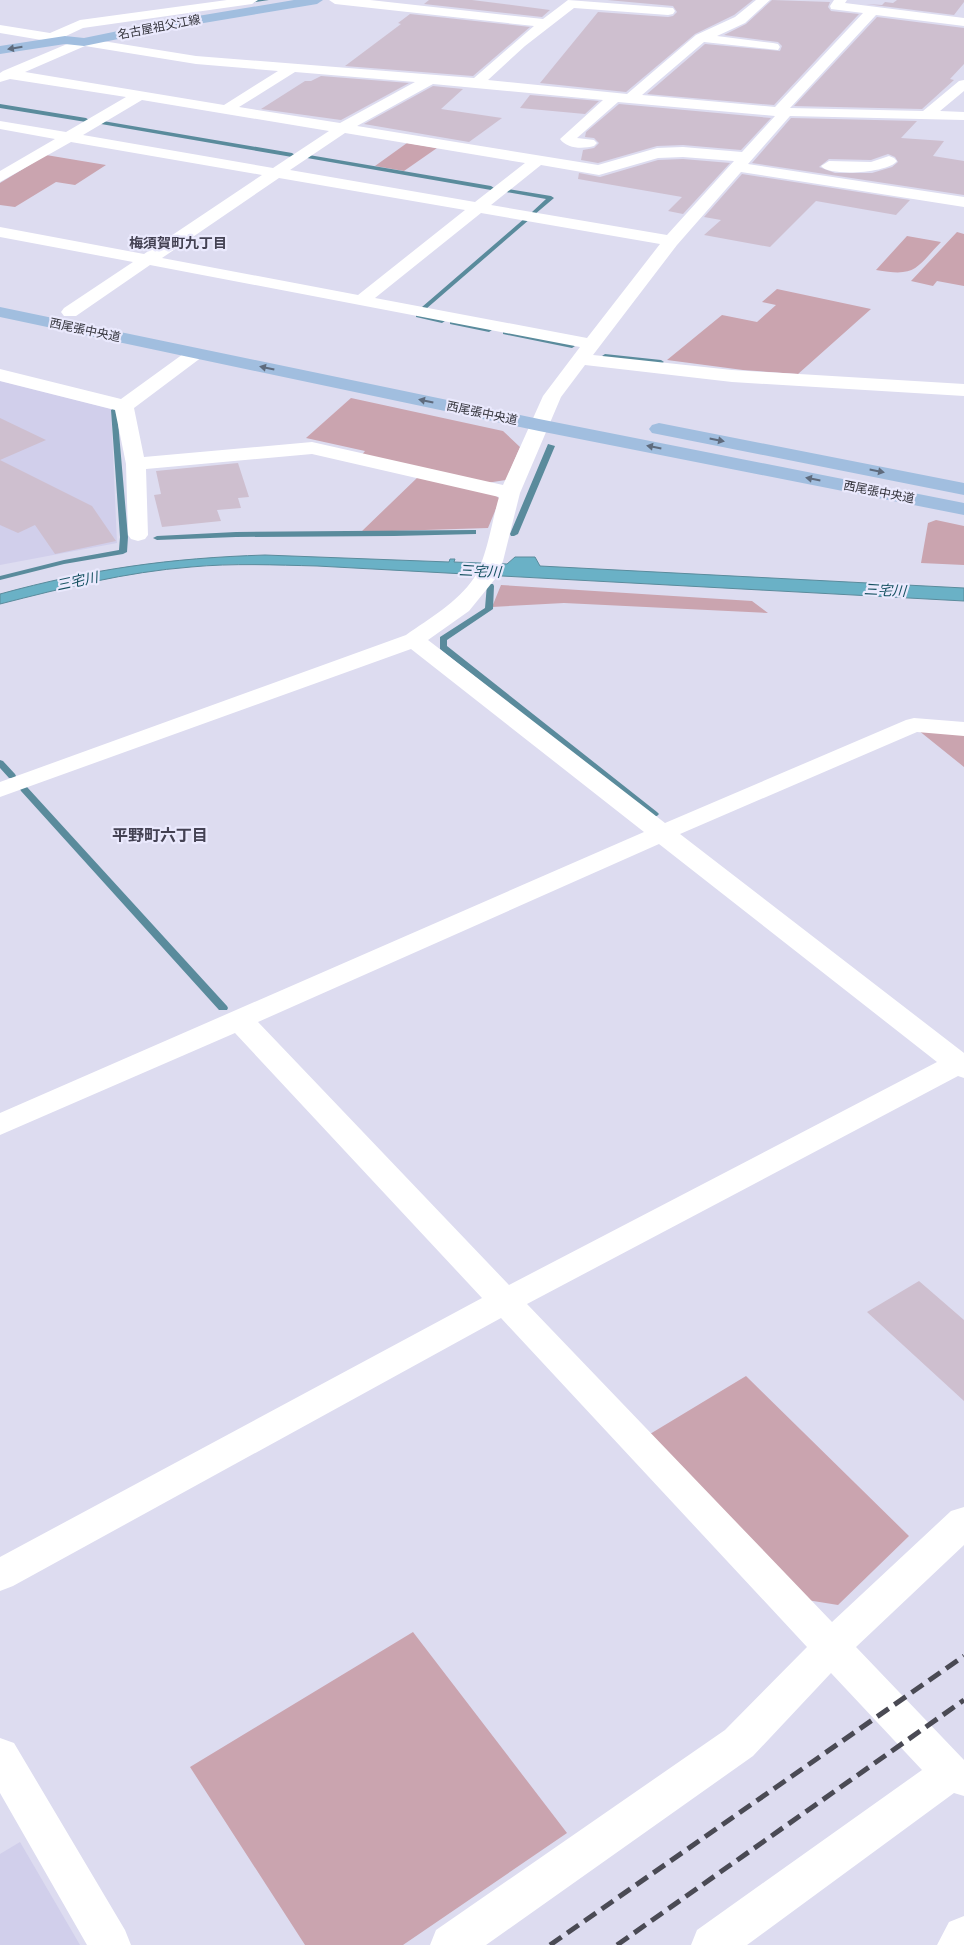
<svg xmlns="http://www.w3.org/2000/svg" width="964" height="1945" viewBox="0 0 964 1945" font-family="'PT Sans','Noto Sans JP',sans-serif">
	<rect width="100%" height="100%" fill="#dddcf0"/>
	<path fill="#d1cfeb" d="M0 381 111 409 117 543 0 565Z
		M20 1842 80 1945H0V1854Z"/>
	<path fill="#caa4af" d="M407 143 437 148 404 171 375 166Z
		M46 155 106 165 75 185 56 182 15 207 0 205V183Z
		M957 232 964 234V286L937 281 933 286 911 281Z
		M907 236 941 242C915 269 916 277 876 270Z
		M777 289 871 309 798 374 743 370 667 360 722 315 757 322 776 305 762 302Z
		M351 398 503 431 520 447 506 480 486 483 361 456 365 451 306 438Z
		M418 477 490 491 500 499 488 528 361 532Z
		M936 520 964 526V565L921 563 928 523Z
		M501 585 752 601 768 613 564 603 492 607Z
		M918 730 964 734V767Z
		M746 1376 909 1536 838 1605 807 1600 650 1434Z
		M413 1632 567 1833 403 1945H305L190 1767Z"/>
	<path fill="#6ab1c6" stroke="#5a8b9c" d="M265 555 449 562 450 559H455L454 562 507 564 515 557H535L540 566 964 588V601L317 566C275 565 233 563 191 567 126 572 63 588 0 604V594C91 569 170 558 265 555Z"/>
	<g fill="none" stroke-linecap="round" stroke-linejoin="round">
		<path fill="#5a8b9c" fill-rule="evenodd" d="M256 0H269L243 4 241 3Z
			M0 104 86 118 89 120 86 122 0 108Z
			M103 121 292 153 295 155 292 157 101 124V122Z
			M309 155 491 186 494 188 491 190 307 158 306 157Z
			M508 189 551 196 554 198 534 215 531 213 532 212 546 199 506 192V190Z
			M525 218 530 219 426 309H422V307Z
			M418 314 444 320 445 321 442 323 416 317V315Z
			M452 321 489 328 492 330 489 332 450 324V322Z
			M505 331 572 344 575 346 572 348 503 334V332Z
			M605 354 661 360 664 362 661 364 603 357 602 356Z
			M114 408 117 410 128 537 127 552 123 554 64 564 0 580V576L64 560 119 550 120 537 111 410Z
			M548 444 555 446 518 534 514 536H511L510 534Z
			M473 530H476V534L394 536 236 537 157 540 153 538 157 536 236 532Z
			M487 584H493L494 586 493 609 447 640V646L657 812 659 814 657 816H651L440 649V637L485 608Z
			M0 760 3 761 15 774 16 776 15 778H9L0 768Z
			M24 786 27 787 227 1006 228 1008 227 1010H219L21 791 20 789 21 787Z"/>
	</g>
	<path fill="#cebfcf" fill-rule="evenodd" d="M429 0H472L550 10 542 17 424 4Z
		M607 0H753L734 15 695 34 626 92 540 83 598 12 668 17 673 16 677 12 673 6Z
		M772 0 830 2 828 7 831 11 859 14 774 105 647 94 705 44 780 51 782 46 778 42 724 35 746 24Z
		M897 0H964V2L954 15 866 4 882 5 885 2 893 3Z
		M410 14 530 27 473 76 345 66 401 24 398 23Z
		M877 17 964 28V64L950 79 954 80 922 109 794 106Z
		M321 76 409 83 341 120 261 109 305 81H311Z
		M433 86 463 89 441 109 502 118 469 142 364 124Z
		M530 95 599 101 585 114 520 108Z
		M619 104 771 118 741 150 683 145 657 146 598 163 581 160 583 150 594 148 599 143 594 138 585 137 586 132Z
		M791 118 917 121 901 138 944 141 933 156 964 161V195L752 163ZM888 154 895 157 898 162 892 167 872 173H835L819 167 829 159 871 160Z
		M683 159 730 163 683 214 668 211 682 197 578 179 579 173 600 177 658 160Z
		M742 174 910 200 896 215 816 201 770 247 704 235 721 220 704 217Z
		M0 418 46 440 0 460Z
		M0 460 92 506 116 541 55 554 35 525 18 533 0 525Z
		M238 463 249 497 238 498 241 508 217 510 221 521 162 527 154 495 161 494 156 471Z
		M919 1281 964 1320V1401L867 1312Z"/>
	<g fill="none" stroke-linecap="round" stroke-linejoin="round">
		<path fill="#fff" fill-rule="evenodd" d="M227 0H258L252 4 83 28 66 36 72 40 65 44 0 33V25L50 33 80 20Z
			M329 0H370L543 19 568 0 673 8 675 11 673 14 668 15 574 8 525 46 488 80 627 94 696 35 735 17 756 0H770L745 23 717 36 773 43 778 44 780 47 778 50 704 42 642 95 775 107 863 13 831 9 830 6 834 0H847L845 3 964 18V26L876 15 790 108 923 111 959 81 964 80V91L940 111 964 112V120L790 116 748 164 964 197V207L741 172 677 245 593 355 732 370 964 384V396L732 382 585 365 561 397 520 493 503 561 495 579 469 611 428 640 665 823 906 720 914 718 964 722V736L917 732 680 834 964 1053V1078L958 1076 527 1304 832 1622 951 1511 964 1507V1545L856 1647 964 1760V1796L954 1793 747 1945H691L697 1930 922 1770 831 1673 753 1756 486 1945H430L436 1930 725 1730 807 1647 501 1318 13 1586 0 1591V1557L482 1298 235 1033 0 1135V1113L644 832 411 649 0 797V782L406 635C430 618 457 603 474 578 487 558 492 520 499 497L312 454 146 469 148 535 145 539 138 541 131 539 128 535 126 464 115 410 0 381V369L121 399 190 349H202L205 353 202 357 134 408 144 457 312 442 503 485 543 396 580 347 150 265 76 316H64L61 312 64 308 133 262 0 237V227L144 254 262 175 71 142 0 182V171L55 139 0 129V121L66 132 126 97 10 79 0 82V73L3 71 79 39 84 38 196 56 474 78 534 26 335 4ZM85 46 196 64 278 71 224 105 25 72ZM295 72 415 82 340 123 239 107ZM433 84 603 100 560 139C567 149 583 149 594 146L597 143 594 140 577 138 618 102 775 116 742 152 683 147 657 148 598 165 357 126ZM142 100 329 131 273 168 83 135ZM345 133 525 163 475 202 290 170ZM683 157 734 161 667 235 491 205 541 165 599 175 658 158ZM279 178 465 210 358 295 162 258ZM481 213 660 244 587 338 375 298ZM659 844 937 1062 509 1285 258 1022Z
			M889 156 894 158 897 161C889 173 829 177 821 166L829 161 871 162Z
			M0 1738 14 1743 125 1930 131 1945H87L0 1793Z
			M964 1916V1945H937L949 1922Z"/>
		<path fill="#a1bedf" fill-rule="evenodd" d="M294 0H323L317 4 162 30 84 46 65 44 0 54V46L65 36 84 38 162 22Z
			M0 307 539 419 964 503V515L539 431 0 317Z
			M659 423 964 483V495L652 433 649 429 652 425Z"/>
		<path stroke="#4a4a54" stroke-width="5" stroke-dasharray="14 7" stroke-linecap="butt" d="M550 1945 964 1656
			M617 1945 964 1700"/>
	</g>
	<defs><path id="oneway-solid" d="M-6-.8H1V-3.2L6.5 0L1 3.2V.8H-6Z" transform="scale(1.25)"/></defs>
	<g fill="#5f6b7d">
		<use href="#oneway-solid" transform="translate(15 48) rotate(171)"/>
		<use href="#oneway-solid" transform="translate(267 368) rotate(-168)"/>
		<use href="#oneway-solid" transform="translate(426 401) rotate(-168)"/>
		<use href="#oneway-solid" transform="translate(717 440) rotate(11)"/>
		<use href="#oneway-solid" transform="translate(654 447) rotate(-169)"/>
		<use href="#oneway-solid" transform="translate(877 471) rotate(11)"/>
		<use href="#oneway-solid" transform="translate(813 479) rotate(-169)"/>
	</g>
	<g text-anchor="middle" stroke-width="4.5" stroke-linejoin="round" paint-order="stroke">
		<g font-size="12" fill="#33333b" stroke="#eae9fd">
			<text transform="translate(159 27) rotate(-11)" y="4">名古屋祖父江線</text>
			<text transform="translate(85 330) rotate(12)" y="4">西尾張中央道</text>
			<text transform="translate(482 413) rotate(12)" y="4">西尾張中央道</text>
			<text transform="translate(879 492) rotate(11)" y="4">西尾張中央道</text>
		</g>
		<g font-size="14" font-weight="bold" fill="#444253" stroke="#eae9fd">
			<text x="178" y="248">梅須賀町九丁目</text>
		</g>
		<g font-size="14" font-style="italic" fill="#155161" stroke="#eae9fd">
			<text transform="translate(480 571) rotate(3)" y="5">三宅川</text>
			<text transform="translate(77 581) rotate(-12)" y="5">三宅川</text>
			<text transform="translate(885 590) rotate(3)" y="5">三宅川</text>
		</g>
		<g font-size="16" font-weight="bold" fill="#444253" stroke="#eae9fd">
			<text x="160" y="841">平野町六丁目</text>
		</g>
	</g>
</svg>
